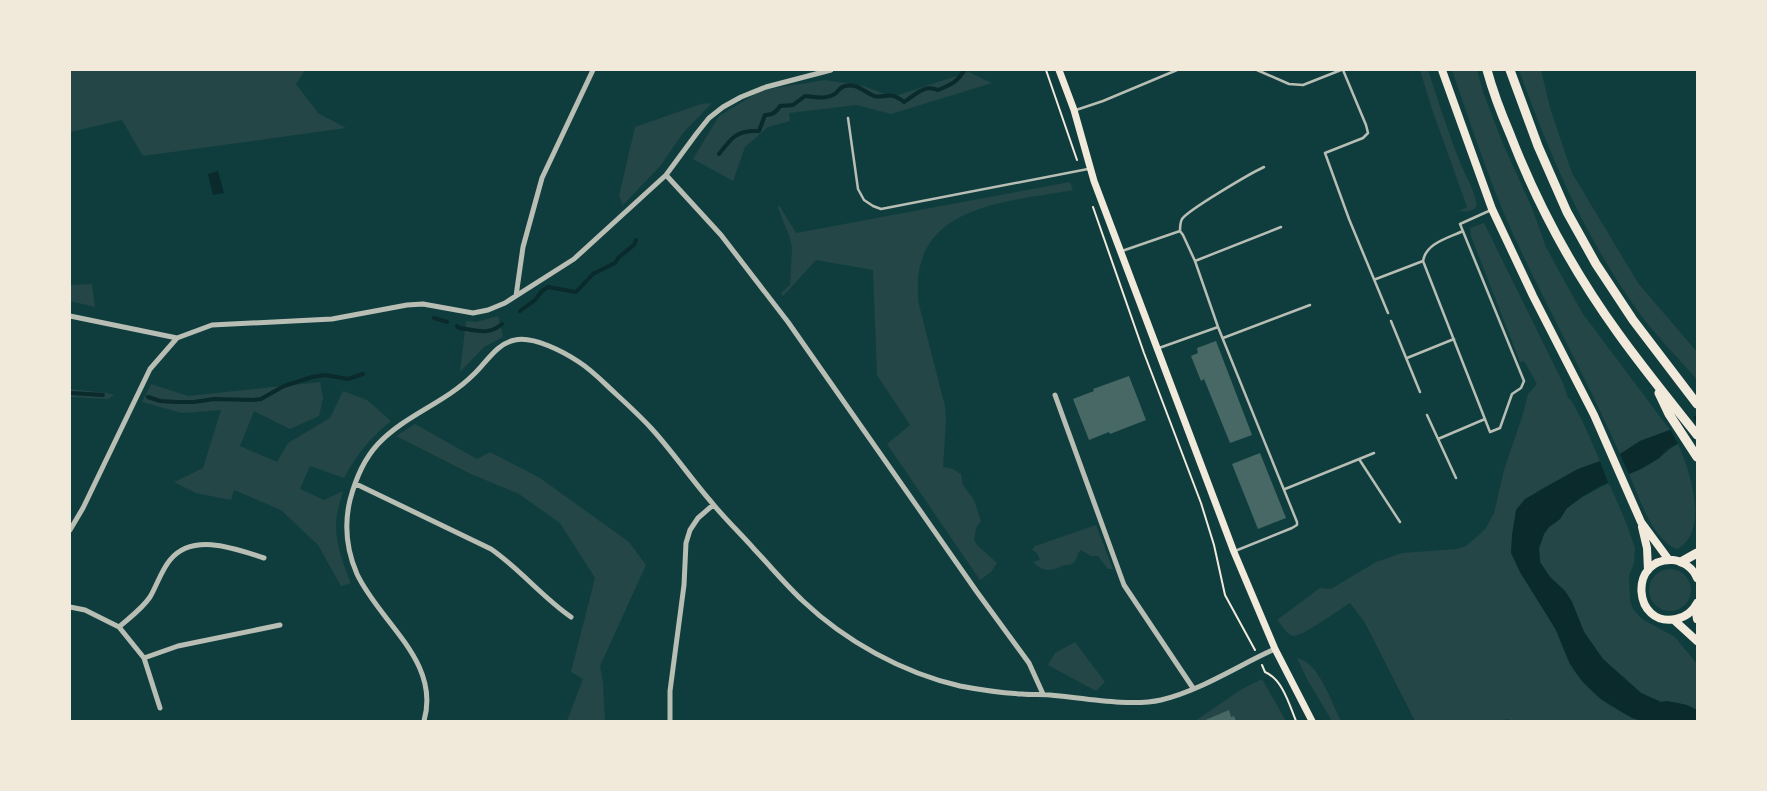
<svg xmlns="http://www.w3.org/2000/svg" width="1767" height="791" viewBox="0 0 1767 791" font-family="'Fira Sans',sans-serif">
	<rect width="100%" height="100%" fill="#0f3d3e"/>
	<path fill="#244646" d="M70 70H305L296 84 318 113 346 128 143 156 122 120 70 132Z
		M1420 70H1428C1440 106 1451 142 1466 176 1469 182 1478 200 1476 206 1474 212 1464 212 1459 211L1467 207 1432 109Z
		M1452 70H1477L1483 92 1503 144 1532 208 1546 247 1560 273 1583 314 1670 430 1640 441 1620 454C1587 379 1547 308 1513 234 1489 181 1471 125 1452 70Z
		M1519 70H1541L1551 111 1572 173 1638 283 1697 352V380C1678 357 1655 335 1638 311 1585 238 1549 154 1519 70Z
		M969 72 992 83 891 114 857 105 789 113 790 121 768 127 745 147 733 181 693 159 719 116 762 90 825 80 864 86 892 97Z
		M712 103 683 133 661 165 623 205 619 196 635 127 701 104Z
		M1070 182 1073 190C1002 203 906 205 919 305L945 406 946 421 943 467 953 469 961 474 963 485 974 500 981 521 976 528 974 540 977 545 997 563 991 572 980 580 887 444 910 425 877 375 873 270 816 260 783 296 781 293 790 285 792 248 790 238 778 208 779 205 796 233Z
		M1484 223 1563 383 1568 398 1571 400 1582 420 1600 461 1578 469 1536 492 1520 572C1532 591 1544 609 1555 628 1561 640 1564 653 1570 664 1585 691 1613 711 1642 721H1511L1508 719 1499 721H1415L1365 623 1350 603C1340 609 1302 637 1293 636 1287 635 1281 624 1277 620L1320 588 1331 589 1376 562 1402 553 1456 549 1466 546 1478 536 1486 528 1494 513 1504 470 1523 414 1528 394 1537 384 1524 361 1520 362 1471 236 1470 228Z
		M92 284 95 307 70 301V285Z
		M498 316 503 337 484 347 460 372 466 321 476 322Z
		M320 382 323 398 319 416 290 429 254 411 240 446 277 462 288 443 330 418 343 391 367 400 391 421C371 437 356 455 344 478L310 466 300 489 324 500 343 491C341 498 339 506 337 514 333 536 342 562 351 583L341 586 318 545 281 510 234 490 231 500 196 493 174 482 203 468 221 410 182 413 142 402 151 384 188 396Z
		M70 389 107 393 114 395 108 399 70 397Z
		M415 424 477 459 490 452 540 478 629 542 646 565 600 666 603 683 605 721H567L583 679 571 672 595 578 560 523 519 494 471 474 396 436Z
		M1678 444C1690 470 1710 532 1677 549 1652 540 1639 496 1629 474 1639 470 1649 465 1658 459 1665 454 1670 448 1678 444Z
		M1609 483 1625 520 1635 548 1634 563 1629 576 1630 601 1633 609 1642 619 1675 637 1697 664V710L1687 705 1667 701 1661 702 1641 693 1603 659 1584 632 1572 602 1565 591 1550 577 1540 562 1539 548 1544 534 1549 527 1560 519 1567 508 1582 497Z
		M1096 525 1113 569H1108L1098 556H1091L1081 550C1076 554 1078 559 1073 563 1070 566 1066 564 1062 566 1050 572 1044 572 1033 562L1040 560 1037 553 1032 550 1035 546Z
		M1649 590a21 21 0 1 1 42 0a21 21 0 1 1-42 0Z
		M1075 642 1105 682 1096 691 1048 665 1055 653Z
		M1297 658C1319 662 1331 702 1341 721H1332L1307 679Z
		M1262 679 1286 721H1195L1242 689Z"/>
	<path fill="#0a2a2b" d="M218 171 224 193 213 195 208 174Z
		M1697 415V433L1668 449 1659 458 1641 469 1600 486 1582 497 1567 508 1560 519 1549 527 1544 534 1539 548 1540 562 1550 577 1565 591 1572 602 1584 632 1603 659 1641 693 1661 702 1667 701 1687 705 1697 710V721H1642L1632 718 1601 699 1583 682 1570 664 1556 630 1520 572 1511 553 1512 535 1516 510 1525 499 1578 469 1620 454 1640 441 1670 430Z"/>
	<path fill="#0f3d3e" d="M1691 415 1697 422V436L1679 446 1669 427Z
		M1619 452 1630 476 1609 485 1599 459Z"/>
	<g fill="none" stroke-linecap="round" stroke-linejoin="round">
		<path stroke="#0a2a2b" stroke-width="4" d="M719 154C732 137 737 130 759 131L765 115C772 115 777 112 780 106L793 105 805 96C815 97 827 100 836 93 839 90 840 87 845 86 857 83 864 92 874 96 886 99 889 90 904 102 915 95 924 84 938 90 950 85 958 82 964 70
			M520 311 535 300 542 291 548 287 576 292 593 274 615 263 619 257 634 245 636 240
			M434 318 447 322
			M457 326 459 328C476 330 488 336 502 324
			M70 393 103 395
			M148 397 160 401 176 402H194L214 399 253 400 261 399 284 386 312 377 325 375 348 379 363 374"/>
	</g>
	<path fill="#486865" d="M1216 341 1252 435 1230 443 1204 379 1201 381 1191 356 1198 353 1197 348Z
		M1129 376 1146 420 1110 434 1109 432 1089 440 1073 399 1094 391 1093 389Z
		M1260 453 1286 518 1258 529 1232 464Z
		M1229 710 1231 717 1234 716 1236 721H1203Z"/>
	<g fill="none" stroke-linecap="round" stroke-linejoin="round">
		<path stroke="#f1e9da" stroke-width="2" d="M1046 70 1077 160
			M1093 207 1144 353 1201 503 1214 545 1225 595 1255 650
			M1262 665 1265 672C1283 680 1289 704 1296 721"/>
		<path stroke="#b8beb3" stroke-width="2.5" d="M1257 70 1289 84 1303 85 1341 70
			M1343 70 1366 125 1368 133 1363 138 1325 153 1349 219 1388 313
			M1076 110 1103 101 1177 70
			M848 118 858 189 864 200 873 206 881 209 1088 169
			M1463 231C1448 238 1426 243 1423 261L1490 432 1500 428 1512 394 1521 388 1524 381 1460 224 1491 210
			M1122 251 1180 231
			M1195 261 1281 227
			M1376 279 1423 261
			M1391 321 1420 392
			M1223 338 1310 305
			M1159 348 1218 327
			M1407 358 1454 339
			M1427 415 1456 478
			M1438 439 1485 419
			M1359 459 1400 522
			M1285 489 1374 453
			M1235 551 1292 528 1297 525V522L1218 327 1195 261 1183 235 1180 231C1180 227 1180 223 1182 219 1188 210 1251 173 1264 167"/>
		<path stroke="#b8beb3" stroke-width="5" d="M666 175 721 235 788 322 977 592 1029 663 1043 694
			M516 296 523 247 542 178 593 70
			M70 316 177 338
			M1055 395 1124 585 1193 688
			M356 484 491 549C520 569 542 597 571 617
			M70 530 83 508 150 369 177 338 212 325 332 319 407 305 423 304 473 313 488 310 505 303 574 259 666 175 697 133 709 118 723 107 741 97 766 87 831 70
			M70 607 85 610 119 627 144 658 160 708
			M119 627C129 618 142 609 150 597 157 585 161 571 170 560 193 532 236 549 264 558
			M144 658 178 646 280 625
			M424 721C441 661 380 623 357 574 347 551 344 525 350 500 355 481 364 459 378 444 405 415 445 403 473 375 486 363 497 343 515 340 534 336 564 352 579 362 593 371 604 383 616 394 628 405 640 416 651 428 673 452 691 479 713 504 726 520 741 534 755 550 771 567 786 585 803 601 845 641 903 673 960 686 981 690 1002 693 1022 694 1032 695 1041 694 1050 695 1083 698 1130 707 1161 700 1200 691 1239 665 1275 649
			M670 721V691L684 585 686 543 690 530 698 518 713 505"/>
		<path stroke="#f1e9da" stroke-width="7" d="M1059 70 1074 110 1094 181 1234 552 1275 649 1312 721"/>
		<path stroke="#f1e9da" stroke-width="8" d="M1442 70 1492 209 1533 296 1594 415 1641 522 1669 560
			M1642 527 1647 548 1648 570
			M1697 578C1693 568 1683 561 1673 560 1628 557 1633 628 1676 619 1686 617 1693 611 1697 603
			M1695 607 1697 619
			M1674 620 1697 641"/>
		<path stroke="#f1e9da" stroke-width="9" d="M1487 70C1493 92 1501 113 1510 134 1537 204 1574 272 1618 333 1643 368 1670 401 1697 435
			M1510 70 1538 146 1567 212 1596 264 1633 320 1697 404
			M1659 393 1669 414 1697 457
			M1681 562 1697 553"/>
	</g>
	<rect width="1767" height="791" fill="none" stroke="#f1e9da" stroke-width="142"/>
</svg>
